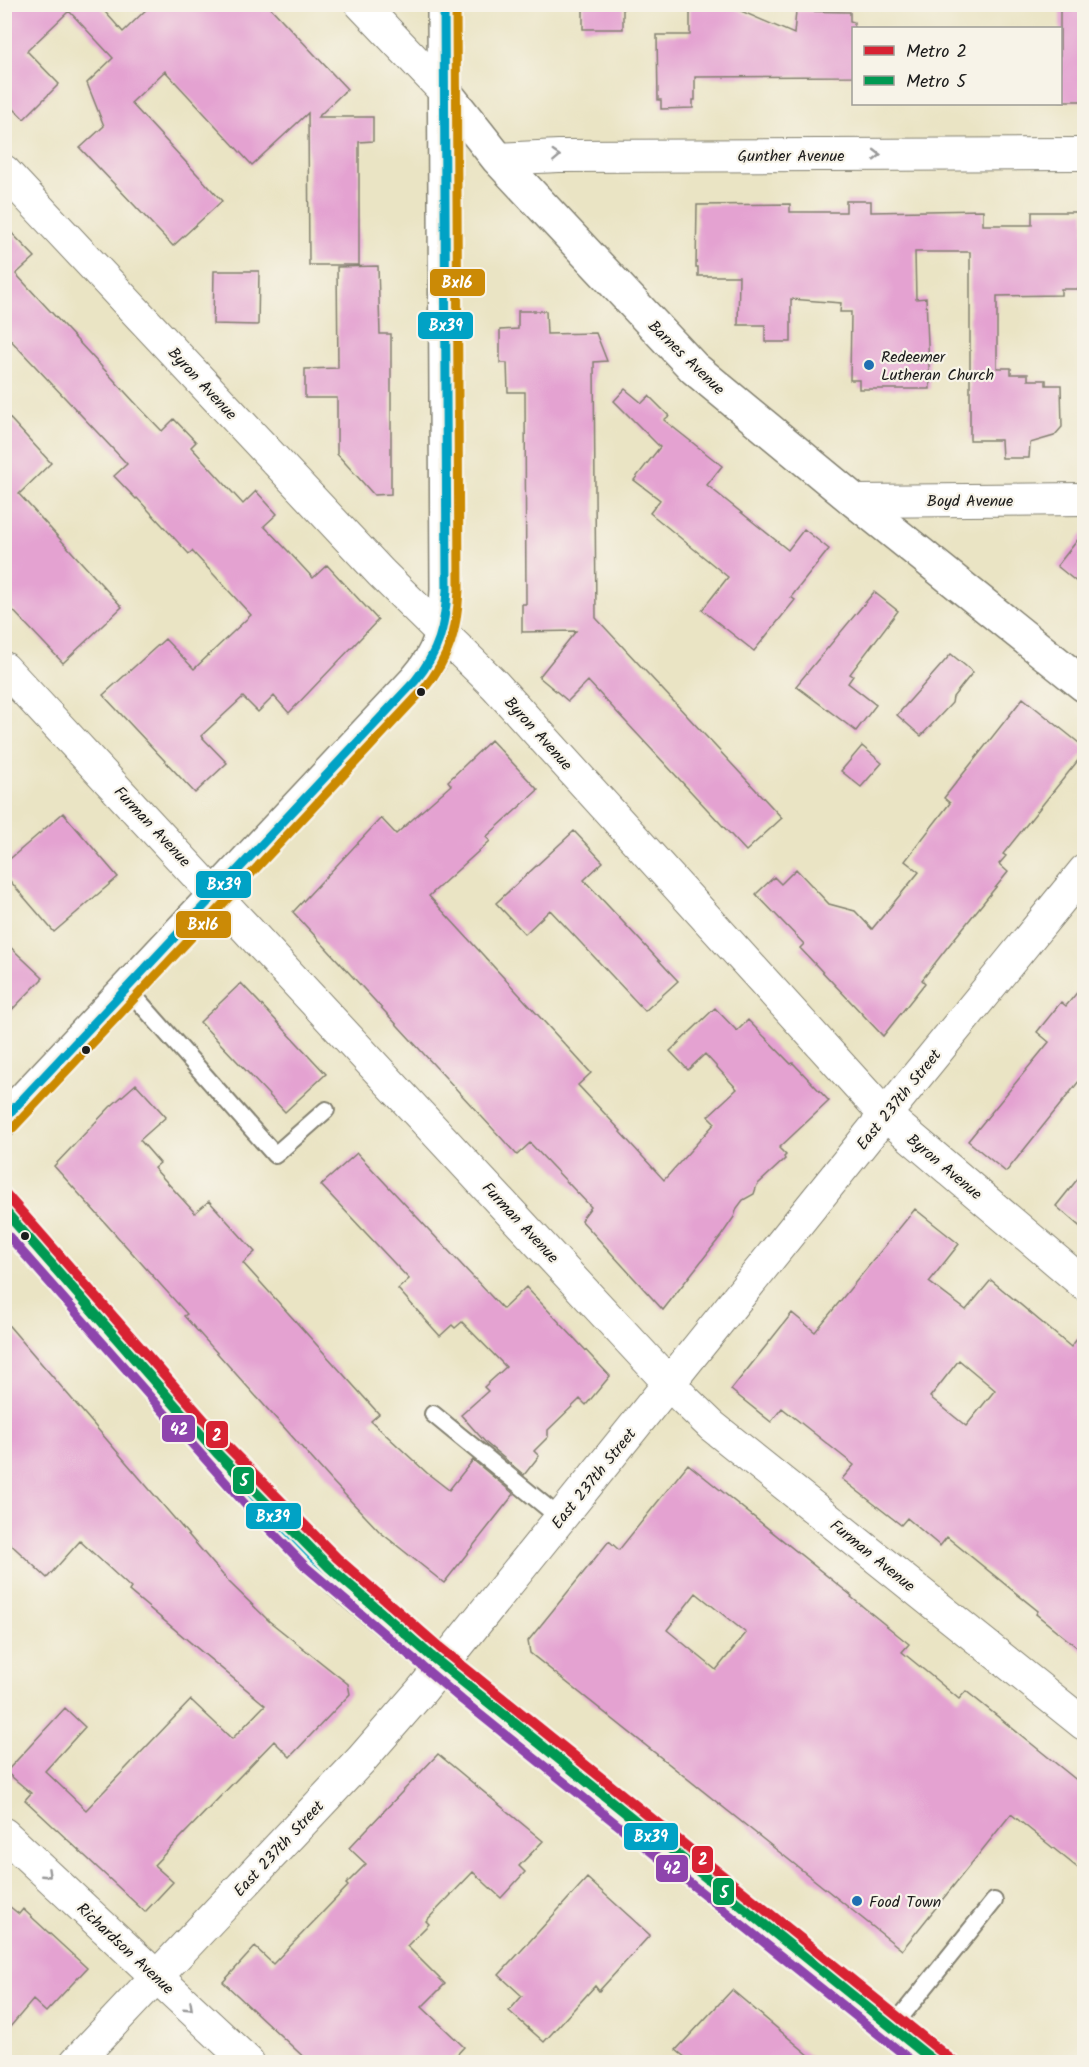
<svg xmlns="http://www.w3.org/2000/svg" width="1089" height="2067" viewBox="0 0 1089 2067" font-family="Kalam,sans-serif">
	<rect width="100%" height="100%" fill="#f7f3e8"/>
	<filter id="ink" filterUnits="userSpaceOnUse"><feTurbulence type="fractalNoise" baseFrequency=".0167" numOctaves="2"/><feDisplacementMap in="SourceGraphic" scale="12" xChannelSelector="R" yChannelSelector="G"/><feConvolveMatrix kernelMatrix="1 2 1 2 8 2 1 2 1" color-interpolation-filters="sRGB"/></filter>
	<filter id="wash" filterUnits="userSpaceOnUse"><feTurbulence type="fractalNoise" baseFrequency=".008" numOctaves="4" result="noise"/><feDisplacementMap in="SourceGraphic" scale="24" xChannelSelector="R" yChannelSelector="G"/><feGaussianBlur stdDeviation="1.35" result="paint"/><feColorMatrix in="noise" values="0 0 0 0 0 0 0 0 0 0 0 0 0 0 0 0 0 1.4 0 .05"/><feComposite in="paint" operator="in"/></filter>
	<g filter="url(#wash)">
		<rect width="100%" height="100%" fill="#eae4c4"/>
		<g id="blocks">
			<path fill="#e4a2d1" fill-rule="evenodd" d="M4 4H98L123 32 152 4H267L347 89 318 117H373V141L359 142V265H309L308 113 252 165 165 71 131 103 222 201 173 246 80 148 104 126 87 83 113 58 69 11 27 51 59 84 24 119 4 99Z
				M583 4H623V29H583Z
				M690 4H725L794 34 796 11 850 12V21L854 22V76L695 77V100H693V108L661 109V100H658L657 35H690Z
				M1060 10 1084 11V101H1060Z
				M846 201H871V212L983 210V225H1032V212H1084V289H1061V295L997 296V368H1011V374H1028V380H1046V385H1061L1062 427 1054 436 1030 443 1029 458H1002L1001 440H970V252H915L916 299 926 298 930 389H859V380H850L851 312H840L841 303 791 299V342H765V325H738L739 276H698V267H696L697 205 790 204V212H846Z
				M4 225 35 257 16 274 138 406 162 431 174 419 196 442 191 447 243 504 256 491 277 514 264 526 288 551 313 578 327 565 378 620 289 713 274 696 258 712 243 697 201 736 227 763 195 793 103 695 165 639 194 669 251 615 192 551 189 554 137 498 136 499 114 476 127 464 4 333Z
				M378 266 380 334H391V494L374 495 337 454V398H305V369L338 368 337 267Z
				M214 271H259L258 325 213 324Z
				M518 311H546L547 334 596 333 607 361 594 362 596 618 782 818 746 851 588 681 568 701 539 677 576 631 522 632V604H526L525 392H508L507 363H500V330L518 329Z
				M625 389 642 403 649 396 669 416 664 420 722 466 707 485 788 550 804 529 829 549 791 597 795 600 754 651 702 610 728 577 650 513 660 500 634 480 660 447 614 401Z
				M4 412 51 463 19 494 122 607 63 663 4 601Z
				M1084 532V588L1057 566Z
				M874 592 898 611 850 674 853 676 848 683 876 705 856 731 796 686Z
				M951 654 973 672 953 697 952 703 921 736 897 715Z
				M1023 698 1084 747V753L1003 854 1006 856 999 864 1008 872 946 949 922 980 925 983 883 1036 800 948 804 944 756 894 774 877 781 884 796 869 829 904 855 911 872 929 919 872 905 861 950 803 944 798Z
				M491 740 538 790 486 837 490 841 429 896 591 1073 578 1085 621 1131 620 1132 664 1180 715 1123 708 1116 737 1089 705 1054 688 1070 670 1051 715 1008 737 1031 748 1020 791 1064 793 1063 829 1101 779 1148 786 1155 784 1157 785 1159 757 1185 754 1194 743 1200 737 1208 734 1217 721 1236 663 1310 581 1220 591 1207 530 1143 517 1155 293 912 381 818 396 834 451 785 448 781Z
				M862 746 882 763 861 787 841 771Z
				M63 813 118 877 54 932 4 874V864Z
				M574 831 603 862 584 880 678 981 645 1011 550 910 525 934 496 903Z
				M4 941 43 978 4 1018Z
				M241 983 326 1074 285 1112 200 1022Z
				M1084 984V1075L1006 1172 968 1141 1049 1042 1037 1032 1061 1002 1066 1006Z
				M136 1084 166 1117 140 1140 160 1163 154 1168 195 1213 209 1201 255 1252 243 1263 379 1414 371 1421 427 1473 449 1490 473 1460 514 1494 444 1583 380 1532 332 1481 184 1316 187 1314 54 1166 110 1107Z
				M357 1153 503 1309 526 1287 610 1376 586 1405 580 1399 548 1430V1437L534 1451 539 1456 524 1475 486 1443 461 1415 488 1391 484 1387 506 1367 462 1322 455 1328 452 1325 440 1336 398 1289 409 1279 321 1185Z
				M1084 1171V1230L1056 1206Z
				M915 1209 959 1244 929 1282 966 1310 991 1280 1071 1347 1084 1330V1653L1036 1614 1038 1611 947 1537 940 1546 907 1518 901 1525 842 1479 854 1465 782 1408 771 1422 731 1390 792 1313 815 1332ZM959 1360 995 1390 966 1426 930 1397Z
				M4 1320 229 1582 269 1621 348 1684 350 1694 290 1757 274 1741 154 1865 173 1882 145 1912 25 1800 31 1793 6 1772 65 1708 85 1727 45 1771 86 1810 191 1700 232 1739 265 1705 129 1591 131 1588 80 1541 47 1578 4 1538Z
				M688 1464 852 1596 851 1597 909 1644 902 1652 929 1674 959 1699 966 1691 1084 1786V1873L1011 1814 902 1950 530 1653 528 1641 609 1541 619 1550ZM696 1593 746 1633 716 1670 667 1630Z
				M438 1754 543 1841 519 1866 525 1872 501 1898 473 1872 426 1921 429 1924 407 1946 445 1984 422 2007 464 2047 450 2062H309L223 1982 255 1947 273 1964 348 1886 346 1884 366 1864 349 1848Z
				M587 1878 650 1935 599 1991 595 1986 544 2042 509 2011 522 1996 499 1975Z
				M4 1902 19 1914 23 1909 87 1968 46 2012 33 2000 4 2034Z
				M732 1990 817 2062H691L676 2050Z"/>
		</g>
	</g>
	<g filter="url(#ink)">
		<use href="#blocks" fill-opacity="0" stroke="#838070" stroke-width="1.5"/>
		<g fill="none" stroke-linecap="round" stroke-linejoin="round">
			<g stroke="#838070" stroke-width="20">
				<path id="lane" d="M128 989 275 1155 326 1110
					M433 1414 560 1518
					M891 2029 994 1901"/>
			</g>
			<g stroke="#838070" stroke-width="34">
				<path id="street" d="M361 4 445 92
					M498 159 559 156 1084 154
					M4 171 381 573 495 685 885 1115 1084 1284
					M855 501 1084 499
					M4 668 684 1399 712 1426 1084 1724
					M4 1834 248 2062
					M76 2062 361 1760 422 1690 885 1115 1084 871"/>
			</g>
			<g stroke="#838070" stroke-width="36">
				<path id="secondary" d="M445 92 498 159 694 368 855 501 1084 685
					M4 1120 415 681C441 652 445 629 447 590L444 4
					M4 1212 253 1495 314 1558 346 1587 470 1691 932 2062"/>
			</g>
			<use href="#lane" stroke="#fff" stroke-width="16"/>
			<use href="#street" stroke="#fff" stroke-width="32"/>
			<use href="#secondary" stroke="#fff" stroke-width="33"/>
			<path stroke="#1c1c1c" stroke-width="4.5" stroke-dasharray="9 4.5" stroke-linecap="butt" d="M4 1216 276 1524 441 1672 927 2062"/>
			<g stroke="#f7f3e8" stroke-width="14">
				<path id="bus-1" d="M4 1119 415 681C439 652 445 627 447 590L444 4
					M4 1213 253 1495 314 1558 470 1691 932 2062"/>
			</g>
			<g stroke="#f7f3e8" stroke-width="14">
				<path id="bus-2" d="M13 1128 424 689C450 657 457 630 459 590L456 4"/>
			</g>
			<g stroke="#f7f3e8" stroke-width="14">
				<path id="bus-3" d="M4 1231 244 1503 306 1567 462 1700 913 2062"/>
			</g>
			<use href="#bus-1" stroke="#01a2c5" stroke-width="9"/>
			<use href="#bus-2" stroke="#cb8a06" stroke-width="9"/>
			<use href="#bus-3" stroke="#8e44ad" stroke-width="9"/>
			<g stroke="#f7f3e8" stroke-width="15">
				<path id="metro-1" d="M4 1192 226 1445 337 1558 439 1647 954 2062"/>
			</g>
			<g stroke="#f7f3e8" stroke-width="15">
				<path id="metro-2" d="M4 1210 217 1453 329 1567 431 1656 935 2062"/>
			</g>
			<use href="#metro-1" stroke="#d82233" stroke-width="10"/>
			<use href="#metro-2" stroke="#009952" stroke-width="10"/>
		</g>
		<defs><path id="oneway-chevron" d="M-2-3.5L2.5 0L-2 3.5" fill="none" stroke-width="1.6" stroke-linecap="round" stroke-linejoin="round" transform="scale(1.5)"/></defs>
		<g stroke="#999">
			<use href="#oneway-chevron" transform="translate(877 155)"/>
			<use href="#oneway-chevron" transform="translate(556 156) rotate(-3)"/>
			<use href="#oneway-chevron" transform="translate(47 1874) rotate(43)"/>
			<use href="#oneway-chevron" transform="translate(189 2007) rotate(43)"/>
		</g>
	</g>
	<g fill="#1f6fb2" stroke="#f7f3e8" stroke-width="2">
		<circle cx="869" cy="365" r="6"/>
		<circle cx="857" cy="1901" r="6"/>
	</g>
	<g fill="#1c1c1c" stroke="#f7f3e8" stroke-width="2">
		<circle cx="421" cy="692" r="5"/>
		<circle cx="86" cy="1050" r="5"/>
		<circle cx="25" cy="1236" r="5"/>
	</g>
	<g text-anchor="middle" stroke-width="4.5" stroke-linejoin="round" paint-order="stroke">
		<g font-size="16" fill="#1c1c1c" stroke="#f7f3e8">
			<text x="791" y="161">Gunther Avenue</text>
			<text transform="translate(687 357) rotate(44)" y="6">Barnes Avenue</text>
			<text transform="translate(203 383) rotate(47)" y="6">Byron Avenue</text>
			<text x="970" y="506">Boyd Avenue</text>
			<text transform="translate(539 733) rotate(48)" y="6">Byron Avenue</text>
			<text transform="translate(153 826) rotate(47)" y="6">Furman Avenue</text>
			<text transform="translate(898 1099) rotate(-51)" y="6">East 237th Street</text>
			<text transform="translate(945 1166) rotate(40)" y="6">Byron Avenue</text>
			<text transform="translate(521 1222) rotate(47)" y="6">Furman Avenue</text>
			<text transform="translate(593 1478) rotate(-51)" y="6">East 237th Street</text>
			<text transform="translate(873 1555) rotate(39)" y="6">Furman Avenue</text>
			<text transform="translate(278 1848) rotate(-47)" y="6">East 237th Street</text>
			<text transform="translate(126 1948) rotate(43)" y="6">Richardson Avenue</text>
		</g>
		<g font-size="16" fill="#1c1c1c" stroke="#f7f3e8" text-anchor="start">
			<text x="881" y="362">Redeemer<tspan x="881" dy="18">Lutheran Church</tspan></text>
			<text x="869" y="1907">Food Town</text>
		</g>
	</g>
	<g stroke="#f7f3e8" stroke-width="2">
		<rect x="429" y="268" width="57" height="29" rx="6" fill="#cb8a06"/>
		<rect x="417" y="311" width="57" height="29" rx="6" fill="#01a2c5"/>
		<rect x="195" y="870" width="57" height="29" rx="6" fill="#01a2c5"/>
		<rect x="175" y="910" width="57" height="29" rx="6" fill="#cb8a06"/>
		<rect x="161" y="1414" width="35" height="29" rx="6" fill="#8e44ad"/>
		<rect x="205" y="1420" width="24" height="29" rx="6" fill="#d82233"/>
		<rect x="232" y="1466" width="23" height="29" rx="6" fill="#009952"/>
		<rect x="245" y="1502" width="57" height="28" rx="6" fill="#01a2c5"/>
		<rect x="623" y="1822" width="56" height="29" rx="6" fill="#01a2c5"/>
		<rect x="691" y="1845" width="23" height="29" rx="6" fill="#d82233"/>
		<rect x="655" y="1854" width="34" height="29" rx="6" fill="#8e44ad"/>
		<rect x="712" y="1877" width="23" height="29" rx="6" fill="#009952"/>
	</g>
	<g font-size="16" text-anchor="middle" font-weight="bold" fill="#fff">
		<text x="457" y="288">Bx16</text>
		<text x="446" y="331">Bx39</text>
		<text x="224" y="890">Bx39</text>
		<text x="203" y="930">Bx16</text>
		<text x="179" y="1435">42</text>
		<text x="217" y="1441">2</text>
		<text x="244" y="1486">5</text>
		<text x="273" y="1522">Bx39</text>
		<text x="651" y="1842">Bx39</text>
		<text x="703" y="1865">2</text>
		<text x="672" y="1874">42</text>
		<text x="724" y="1898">5</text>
	</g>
	<rect width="1089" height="2067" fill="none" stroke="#f7f3e8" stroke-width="24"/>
	<rect x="852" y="27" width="210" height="78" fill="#f7f3e8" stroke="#9f9d96" stroke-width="1.5"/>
	<rect x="864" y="46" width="30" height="9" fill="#d82233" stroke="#9f9d96" stroke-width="1.5"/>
	<text x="906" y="57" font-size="18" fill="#1c1c1c">Metro 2</text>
	<rect x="864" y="76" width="30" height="9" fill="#009952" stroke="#9f9d96" stroke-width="1.5"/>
	<text x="906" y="87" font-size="18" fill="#1c1c1c">Metro 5</text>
</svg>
